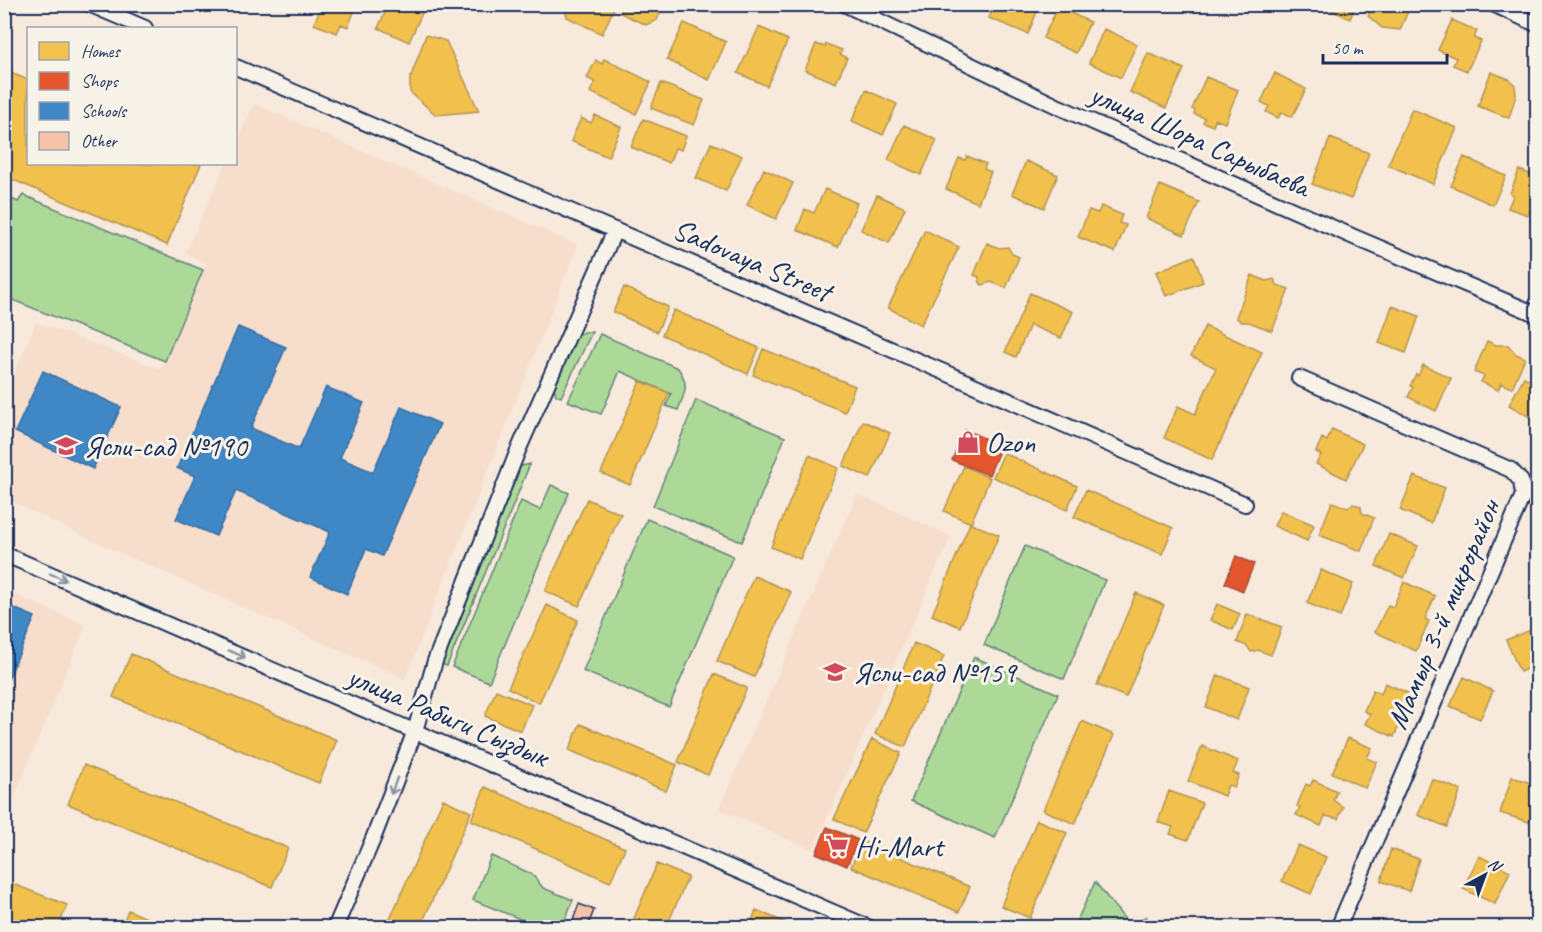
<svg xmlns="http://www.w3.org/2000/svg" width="1542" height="932" viewBox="0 0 1542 932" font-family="Caveat,sans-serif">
	<rect width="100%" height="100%" fill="#f7e9db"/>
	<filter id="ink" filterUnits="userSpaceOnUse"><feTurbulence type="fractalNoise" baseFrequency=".0167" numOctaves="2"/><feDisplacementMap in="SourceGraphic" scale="12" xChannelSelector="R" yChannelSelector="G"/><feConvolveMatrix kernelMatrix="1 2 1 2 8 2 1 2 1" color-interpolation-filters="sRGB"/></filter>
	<g filter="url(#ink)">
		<path fill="#f7decc" d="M254 104 578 245 405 679 87 538 5 498V395L36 322 161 369 206 263 185 253 226 164H236V144Z
			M857 494 951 536 813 850 719 809Z
			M4 590 86 625 6 816 4 815Z"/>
		<path fill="#add998" stroke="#64847b" stroke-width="1.5" d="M23 195 203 270 165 361 5 297V196L18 202Z
			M584 332H592L561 397 556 395 553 384 574 337Z
			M600 334 678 368C690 385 685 392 678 410L666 406 671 394 620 371 601 414 568 401Z
			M696 400 785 437 742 542 653 506Z
			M530 464 447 666 438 663 518 467Z
			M551 485 569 493 489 682 452 667 521 501 540 510Z
			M647 519 733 556 669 707 583 671Z
			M1025 546 1105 580 1064 679 984 645Z
			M974 657 1058 694 995 838 911 801Z
			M491 856 532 874 543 888 573 900 562 927H540L473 900Z
			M1095 882 1131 927 1146 916 1152 927H1074Z"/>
		<path fill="#f2c14e" stroke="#b29553" stroke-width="1.5" d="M322 4H357L348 27 341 24 337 33 314 24Z
			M389 4H426L409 42 378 28Z
			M564 4H616L602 34 567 17Z
			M624 4H664L657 20 646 25 620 13Z
			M995 4H1040L1028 34 989 18Z
			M1318 4H1356L1350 19Z
			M1373 4H1411L1400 30 1382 28 1368 16Z
			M1058 7 1090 22 1076 53 1043 38Z
			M1452 20 1477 31 1474 38 1481 41 1467 71 1453 65 1456 58 1438 50Z
			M684 23 726 42 709 80 667 60Z
			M759 27 788 40 767 86 738 73Z
			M1104 29 1137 44 1121 78 1089 63Z
			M426 35 446 41 479 111 436 115 410 92V79Z
			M816 44 825 47 826 44 842 50 840 54 847 58 836 83 805 70Z
			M1148 53 1184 69 1166 108 1130 92Z
			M604 59 651 82 636 114 590 92 595 82 587 78 596 60 602 64Z
			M4 70 28 80V164H201L167 245 4 176Z
			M1491 72 1509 79 1515 85 1516 95 1509 118 1478 106Z
			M1275 73 1306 89 1292 117 1282 112 1278 118 1266 112 1269 106 1261 102Z
			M1206 77 1238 90 1225 123 1215 119 1213 126 1203 122 1205 118 1194 114 1195 110 1192 109Z
			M661 83 704 100 694 125 651 108Z
			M866 90 897 104 883 135 852 121Z
			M1412 109 1457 128 1433 184 1388 165Z
			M595 115 621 127 608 157 571 141 581 118 591 123Z
			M643 119 686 136 681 150 675 148 669 163 631 147Z
			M904 125 937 140 921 175 888 160Z
			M1330 138 1369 153 1351 199 1312 184Z
			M711 143 742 156 726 191 696 178Z
			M967 156 986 164 984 169 991 172 978 203 946 189 959 158 965 160Z
			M1464 157 1506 176 1493 205 1451 186Z
			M1026 161 1058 175 1044 208 1012 194Z
			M764 169 793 183 776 219 747 205Z
			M1519 170 1538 177V210L1531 208 1528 215 1508 208 1513 196 1510 194Z
			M1160 185 1199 202 1184 235 1146 218Z
			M825 189 857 203 838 247 797 230 805 209 814 213Z
			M877 195 905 208 889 243 861 230Z
			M1101 206 1122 215 1119 223 1126 225 1115 252 1078 237 1089 210 1098 213Z
			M925 230 959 247 921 325 888 308Z
			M987 243 999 248 1008 247 1012 254 1019 257 1006 288 991 282 982 285 979 281V277L974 275Z
			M1194 256 1203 282 1166 296 1156 272Z
			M1252 275 1266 281 1274 279 1277 285 1289 289 1272 331 1249 322H1241L1236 317Z
			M624 287 668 307 657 332 613 312Z
			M1030 293 1073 312 1061 338 1030 325 1016 357 1005 352Z
			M1392 306 1419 316 1406 353 1379 343Z
			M674 310 759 348 748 374 662 335Z
			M1205 326 1262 352 1212 460 1164 438 1178 406 1195 414 1216 368 1191 356Z
			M1487 341 1496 345H1508L1516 354 1525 358 1512 388 1501 383 1498 390 1481 382 1484 376 1474 372Z
			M763 349 855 386 845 412 753 375Z
			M1423 365 1451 378 1436 411 1408 397 1413 387 1410 386 1416 374 1418 376Z
			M1524 377 1528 379H1535L1538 385V416L1535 420 1509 405Z
			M640 381 669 393 630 485 601 473Z
			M863 421 890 433 870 478 843 466Z
			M1332 429 1363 444 1346 479 1316 464 1321 455 1316 452 1322 438 1327 441Z
			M1004 453 1077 486 1067 510 993 477Z
			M809 455 838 468 800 559 771 547Z
			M964 466 990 478 971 523 944 511Z
			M1414 476 1445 488 1431 523 1400 510Z
			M1086 490 1173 528 1162 554 1074 517Z
			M587 499 621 514 579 606 545 591Z
			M1332 502 1348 508 1352 504 1358 505 1361 507 1362 513 1374 518 1361 551 1319 535Z
			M1281 511 1314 525 1307 541 1274 526Z
			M970 523 999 535 960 627 932 615Z
			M1389 534 1418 546 1404 578 1376 566Z
			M1321 570 1353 584 1340 617 1307 603Z
			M754 576 791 592 754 677 717 661Z
			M1404 582 1435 596 1425 619 1429 621 1416 651 1375 632 1388 605 1393 607Z
			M1136 593 1164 605 1126 697 1097 685Z
			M1217 604 1240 614 1233 630 1210 620Z
			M547 605 578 620 539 703 508 688Z
			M1247 614 1282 627 1271 655 1258 650 1251 652 1247 646 1237 642Z
			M1538 627V664L1520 672 1506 640Z
			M914 643 944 656 905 747 875 734Z
			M131 654 337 740 319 783 113 697Z
			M714 674 747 688 708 775 678 762Z
			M1218 675 1249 687 1237 720 1206 707Z
			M1464 677 1493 691 1480 719 1450 706Z
			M1385 683 1412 695 1394 737 1365 724 1370 714 1364 711 1373 690 1381 694Z
			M496 690 532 705 521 731 485 716Z
			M1082 721 1114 735 1075 824 1043 810Z
			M580 724 677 765 666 791 569 750Z
			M1348 738 1372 748 1367 758 1377 762 1365 788 1332 773Z
			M872 739 901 753 863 833 834 819Z
			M1202 746 1238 761 1233 773 1239 775 1234 787 1228 785 1224 796 1188 781Z
			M84 765 288 848 272 887 68 804Z
			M1512 777 1538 785V797L1529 822 1500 813Z
			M1432 779 1461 790 1447 827 1418 815Z
			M1313 780 1337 791 1333 800 1343 807 1338 819 1325 816 1321 826 1296 815 1300 807 1297 806 1306 784 1310 786Z
			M485 787 625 848 610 882 471 820Z
			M1169 791 1202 803 1188 840 1170 834 1173 827 1158 822Z
			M443 799 471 812 420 928H386Z
			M1037 820 1067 833 1030 918 1001 906Z
			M862 841 970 887 959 912 851 867Z
			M1298 845 1326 857 1311 894 1282 881Z
			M1391 849 1419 859 1409 891 1381 881Z
			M1479 856 1510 871 1495 904 1463 889Z
			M657 864 688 877 666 928H630Z
			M13 884 67 905 58 928H4V905Z
			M128 910 168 927V928H121Z
			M756 910 786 923 784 928H749Z
			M466 920 484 928H463Z"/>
		<path fill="#e4572e" stroke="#a84b3c" stroke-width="1.5" d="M965 430 989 440 986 445 999 451 989 475 952 460Z
			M1236 556 1254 564 1243 591 1225 583Z
			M827 827 858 840 847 866 816 853Z"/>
		<path fill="#3f88c5" stroke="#346da6" stroke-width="1.5" d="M238 327 286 347 251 428 299 449 326 387 364 403 340 458 373 472 401 407 440 424 382 556 366 549 347 594 310 577 330 532 236 491 216 536 176 519 195 476 177 468Z
			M43 371 121 407 93 469 15 432Z
			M43 371 121 407 93 469 15 432Z
			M4 604 35 617 4 689Z"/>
		<path fill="#f7c3a8" stroke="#1b2f5e" stroke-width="1.5" d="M579 904 594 910 587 928H570Z"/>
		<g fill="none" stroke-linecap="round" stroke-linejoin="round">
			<g stroke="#1b2f5e" stroke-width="18">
				<path id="street" d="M89 4 145 28
					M844 4 1059 107 1354 237 1538 315
					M1493 4 1538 25
					M236 67 953 376 1245 504
					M1299 378 1511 470 1521 481 1523 495 1338 928
					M4 554 870 928
					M335 928 373 839 415 731 435 661 517 453 615 230
					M1534 928 1538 920"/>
			</g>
			<use href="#street" stroke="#f7f3e8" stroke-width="14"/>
		</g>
		<defs><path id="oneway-shaft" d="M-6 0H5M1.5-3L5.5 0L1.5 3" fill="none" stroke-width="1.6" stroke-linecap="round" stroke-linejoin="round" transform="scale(1.5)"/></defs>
		<g stroke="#8991a3">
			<use href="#oneway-shaft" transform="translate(58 577) rotate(23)"/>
			<use href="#oneway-shaft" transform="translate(237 654) rotate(23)"/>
			<use href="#oneway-shaft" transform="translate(394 786) rotate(111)"/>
		</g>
	</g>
	<defs>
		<g id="shop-bare" transform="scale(1.8)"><path d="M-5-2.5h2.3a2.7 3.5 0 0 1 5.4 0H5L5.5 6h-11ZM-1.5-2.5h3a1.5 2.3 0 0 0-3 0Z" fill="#d1495b" stroke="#f7f3e8" stroke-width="2.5" paint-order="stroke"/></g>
		<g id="school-bare" transform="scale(1.8)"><path d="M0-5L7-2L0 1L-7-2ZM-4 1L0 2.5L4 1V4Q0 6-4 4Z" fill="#d1495b" stroke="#f7f3e8" stroke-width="2.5" paint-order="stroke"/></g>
		<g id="supermarket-bare" transform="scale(1.8)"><path d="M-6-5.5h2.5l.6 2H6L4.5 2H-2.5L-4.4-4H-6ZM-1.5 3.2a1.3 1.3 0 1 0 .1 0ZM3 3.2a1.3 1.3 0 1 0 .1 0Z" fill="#d1495b" stroke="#f7f3e8" stroke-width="2.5" paint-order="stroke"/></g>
	</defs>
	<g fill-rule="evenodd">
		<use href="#shop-bare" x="968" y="442"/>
		<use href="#school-bare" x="66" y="446"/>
		<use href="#school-bare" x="835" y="672"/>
		<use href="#supermarket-bare" x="837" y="846"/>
	</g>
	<g text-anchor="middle" stroke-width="6" stroke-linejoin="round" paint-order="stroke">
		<g font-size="30" fill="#1b2f5e" stroke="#f7f3e8">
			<text transform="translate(1200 140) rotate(24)" y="10">улица Шора Сарыбаева</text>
			<text transform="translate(752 260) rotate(23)" y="10">Sadovaya Street</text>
			<text transform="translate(1443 614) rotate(-67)" y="10">Мамыр 3-й микрорайон</text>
			<text transform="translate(448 716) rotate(23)" y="10">улица Рабиги Сыздык</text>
		</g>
		<g font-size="30" fill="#1b2f5e" stroke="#f7f3e8" text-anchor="start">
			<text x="986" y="452">Ozon</text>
			<text x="84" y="456">Ясли-сад №190</text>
			<text x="853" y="682">Ясли-сад №159</text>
			<text x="855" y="856">Hi-Mart</text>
		</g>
	</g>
	<rect width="1542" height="932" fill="none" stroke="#f7f3e8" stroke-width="24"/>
	<rect x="12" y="12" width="1518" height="908" fill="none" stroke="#1b2f5e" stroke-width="2" filter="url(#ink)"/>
	<rect x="27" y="27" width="210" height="138" fill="#f7f3e8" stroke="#9fa5b1" stroke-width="1.5"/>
	<rect x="39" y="42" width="30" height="18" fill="#f2c14e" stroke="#9fa5b1" stroke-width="1.5"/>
	<text x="81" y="57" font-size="18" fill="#1b2f5e">Homes</text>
	<rect x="39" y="72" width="30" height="18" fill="#e4572e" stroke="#9fa5b1" stroke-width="1.5"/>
	<text x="81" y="87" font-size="18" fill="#1b2f5e">Shops</text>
	<rect x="39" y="102" width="30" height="18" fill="#3f88c5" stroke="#9fa5b1" stroke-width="1.5"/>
	<text x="81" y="117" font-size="18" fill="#1b2f5e">Schools</text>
	<rect x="39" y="132" width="30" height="18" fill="#f7c3a8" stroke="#9fa5b1" stroke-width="1.5"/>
	<text x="81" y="147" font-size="18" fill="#1b2f5e">Other</text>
	<g transform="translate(1485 875) rotate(41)" stroke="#f7f3e8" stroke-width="4.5" paint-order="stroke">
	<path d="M0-4.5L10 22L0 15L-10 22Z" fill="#1b2f5e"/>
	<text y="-9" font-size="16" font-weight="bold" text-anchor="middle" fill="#1b2f5e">N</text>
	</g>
	<path d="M1323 54v9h124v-9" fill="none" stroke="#1b2f5e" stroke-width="3"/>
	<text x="1332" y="54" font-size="18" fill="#1b2f5e" stroke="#f7f3e8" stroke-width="4.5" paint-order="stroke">50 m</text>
</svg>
